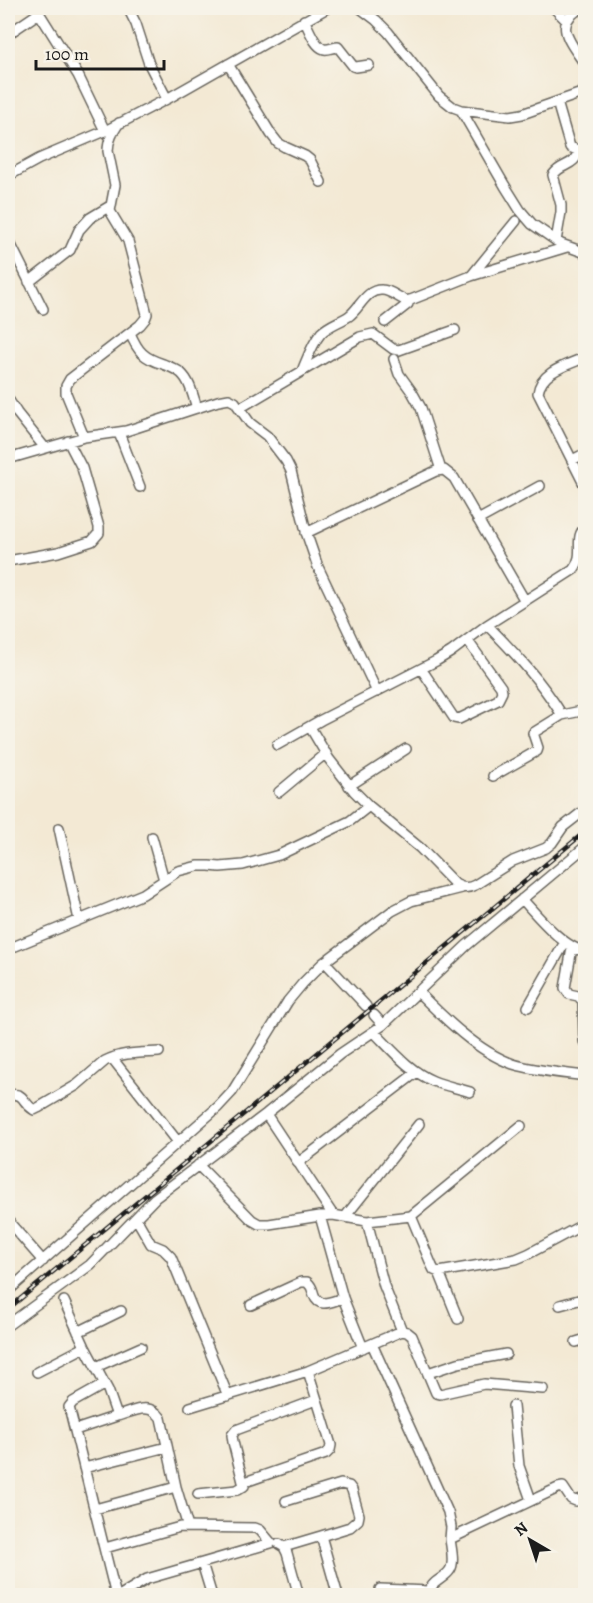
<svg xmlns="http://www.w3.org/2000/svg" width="593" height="1603" viewBox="0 0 593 1603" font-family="Alegreya,serif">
	<rect width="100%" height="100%" fill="#f7f3e8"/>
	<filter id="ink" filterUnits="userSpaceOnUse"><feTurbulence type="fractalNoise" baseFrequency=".0167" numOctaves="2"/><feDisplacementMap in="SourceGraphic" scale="12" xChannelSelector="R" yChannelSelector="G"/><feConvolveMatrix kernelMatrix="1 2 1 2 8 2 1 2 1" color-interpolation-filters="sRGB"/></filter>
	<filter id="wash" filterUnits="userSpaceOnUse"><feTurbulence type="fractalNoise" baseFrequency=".008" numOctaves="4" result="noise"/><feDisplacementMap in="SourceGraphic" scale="24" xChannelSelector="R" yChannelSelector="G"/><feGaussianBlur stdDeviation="1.35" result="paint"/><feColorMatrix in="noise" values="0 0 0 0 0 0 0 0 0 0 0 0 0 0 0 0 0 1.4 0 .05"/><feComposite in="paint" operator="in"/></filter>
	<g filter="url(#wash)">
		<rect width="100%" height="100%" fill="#f3e9d4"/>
	</g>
	<g filter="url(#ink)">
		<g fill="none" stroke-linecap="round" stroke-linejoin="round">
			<g stroke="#67645c" stroke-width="12">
				<path id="minor" d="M36 8 78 75 105 131
					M128 8 136 24 149 64 167 99
					M360 8 376 20 388 32 439 96 453 107 461 110 510 116 522 114 579 94 586 90
					M554 8 566 20
					M582 8C550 23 572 44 586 66
					M304 20C309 28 314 46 324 49 328 50 334 47 338 47L353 66 356 67 369 65
					M8 34 39 13
					M228 64 271 134 278 143 285 147 305 156 310 160 321 182
					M557 102 570 147 577 150 586 146
					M461 110 505 186 520 210 532 224 561 244 586 253
					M8 176 39 159 105 131 167 99 327 8
					M8 239 43 309
					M556 241 561 212V205L553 175C562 162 575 168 579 149
					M472 275 516 221
					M29 282 70 250 79 230 90 218 110 206
					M385 322 408 304 409 300
					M130 333C138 352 144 358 163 364 170 367 176 369 181 373 190 381 193 396 197 408
					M586 357C568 365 541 371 538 393L586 488
					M394 359 399 374 412 392 421 408 441 470
					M302 371C307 359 312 344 321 333 329 325 340 322 349 316 360 308 366 289 382 290 391 290 399 299 408 301L471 276 567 247
					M8 399 17 413 45 448
					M240 408 360 337 373 334 393 349 399 350 455 330
					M119 433 140 487
					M84 437 66 393V386L70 379 140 325 145 319 147 314 128 241 110 211 115 185 108 151C108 140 113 132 119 123
					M8 459 84 437 126 431 218 401 229 399 235 402 250 423 267 436 286 461 291 471 307 535 318 567 377 692
					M572 460 586 453
					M478 520 540 486
					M306 533 436 471 444 470 454 478 525 601
					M8 561 58 552 92 541 99 533V527L82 468 68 441
					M487 625C515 653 541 681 562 715L586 710
					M422 670 454 718 459 719 498 700 502 692 501 687 467 640
					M310 727 329 759 354 791 369 806 420 848 455 884C463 888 467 889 475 885L513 861 546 848 552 843 563 827 586 809
					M277 745 321 720 436 661 451 652 487 625 573 570C587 553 572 538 586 527
					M493 776 537 751 538 748 533 733 562 715
					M349 786 406 749
					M279 792 326 753
					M59 828 79 920
					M152 837 164 880
					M522 899C536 914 565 950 586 951
					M572 948 565 988 569 994 578 996 583 1001 584 1041
					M8 949 143 894 178 871 198 866H209L220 867 243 865 279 855 350 821 369 806
					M325 962 366 1006
					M418 992C444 1018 478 1052 513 1064 536 1071 562 1073 586 1076
					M528 1007 565 942
					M374 1015 383 1025
					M374 1032C392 1050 409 1071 433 1081 445 1086 458 1088 470 1092
					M112 1058 178 1142
					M8 1095C26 1092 21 1102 34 1110L38 1108 77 1085 105 1061C122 1052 140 1053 159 1052
					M266 1114 333 1215
					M298 1163 417 1072
					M198 1165 252 1220 259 1224H269L320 1216 333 1215 367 1221 411 1216 521 1126
					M320 1216 343 1298 363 1348
					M411 1216 432 1266 434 1270 439 1272 516 1259 528 1254 586 1223
					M345 1217 419 1124
					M136 1218 151 1244 163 1249 171 1257 228 1396
					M8 1221 43 1261
					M367 1221 384 1286 402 1331
					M439 1272 458 1319
					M8 1291 218 1107 232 1092 288 1001 303 983 323 963 392 911 411 901 462 888
					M64 1301 85 1347 108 1390 117 1416C133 1412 149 1401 161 1418L176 1487 188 1527
					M251 1305 301 1282H307C312 1286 312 1289 314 1295 319 1309 332 1301 343 1298
					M560 1305 586 1298
					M8 1325 90 1265 155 1198 266 1114 340 1054 383 1025 466 946 586 846
					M78 1332 121 1311
					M576 1342 586 1339
					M372 1344 448 1512 451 1527 450 1539 558 1488 563 1487 571 1499 576 1501 586 1497
					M96 1367 141 1347
					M37 1372 85 1347
					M428 1373 458 1363 506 1354
					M105 1384 73 1402 69 1407 116 1596
					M513 1406 519 1466 531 1500
					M190 1407 308 1371 402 1331 407 1332 412 1336 436 1393 440 1394 484 1384 543 1389
					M75 1430 117 1416
					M84 1468 167 1447
					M245 1482 326 1454 330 1450 331 1445 308 1371
					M198 1494 237 1490 244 1486 233 1442 232 1435 236 1430 316 1400
					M286 1501 341 1484 349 1486 352 1490 359 1515 358 1520 350 1527 321 1536
					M95 1509 176 1487
					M279 1544 284 1547 287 1553 299 1596
					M284 1547 321 1536 338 1596
					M105 1548 180 1527 255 1528 260 1530 271 1543 147 1579 119 1596
					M202 1563 212 1596
					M380 1589 429 1591
					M559 1594V1596
					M430 1596C428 1581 444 1580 450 1570 455 1562 451 1548 450 1539"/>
			</g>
			<use href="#minor" stroke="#fff" stroke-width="9"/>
			<g stroke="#1c1c1c" stroke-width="4.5">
				<path id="rail" d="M8 1309 586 831"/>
			</g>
			<use href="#rail" stroke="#f7f3e8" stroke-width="2" stroke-dasharray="7" stroke-linecap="butt"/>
		</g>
	</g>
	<rect width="593" height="1603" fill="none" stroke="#f7f3e8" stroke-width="30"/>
	<g transform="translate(530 1540) rotate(321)" stroke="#f7f3e8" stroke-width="4.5" paint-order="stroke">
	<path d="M0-4.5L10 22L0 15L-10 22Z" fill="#1c1c1c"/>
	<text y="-9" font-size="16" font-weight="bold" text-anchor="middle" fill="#1c1c1c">N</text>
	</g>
	<path d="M36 60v9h128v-9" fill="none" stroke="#1c1c1c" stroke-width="3"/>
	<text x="45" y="60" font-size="18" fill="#1c1c1c" stroke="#f7f3e8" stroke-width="4.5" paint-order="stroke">100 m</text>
</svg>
